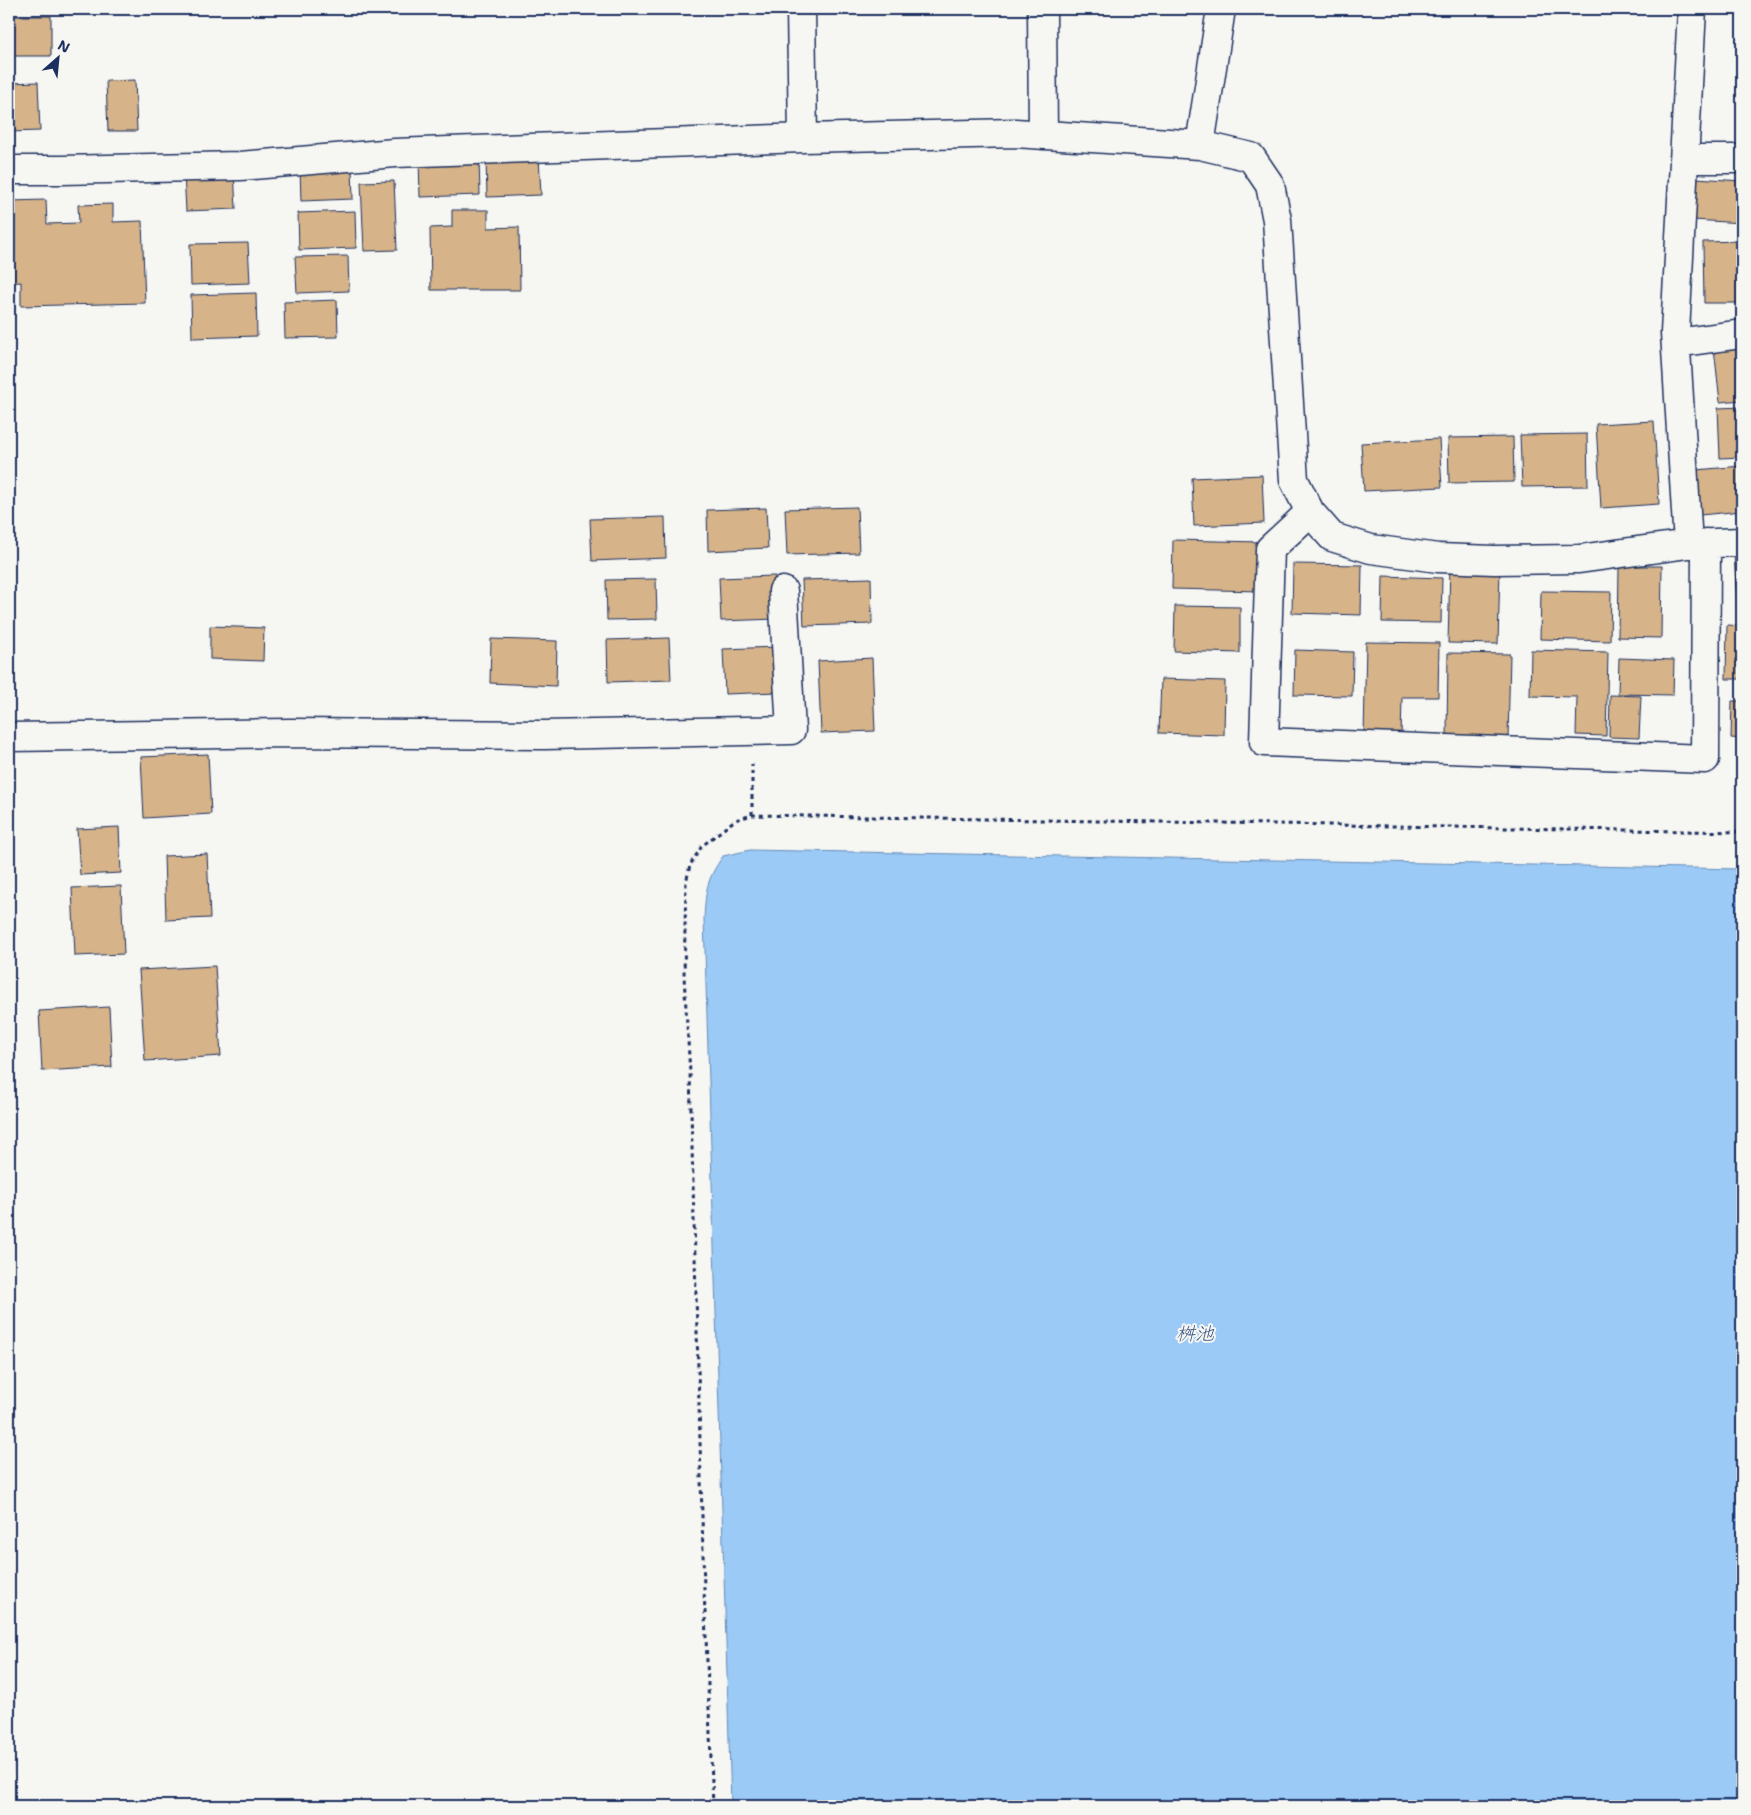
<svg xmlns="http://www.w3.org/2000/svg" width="1751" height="1815" viewBox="0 0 1751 1815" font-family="'Shantell Sans','Klee One',sans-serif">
	<rect width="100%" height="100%" fill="#f6f6f2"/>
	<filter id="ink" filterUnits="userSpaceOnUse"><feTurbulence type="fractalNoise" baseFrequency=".02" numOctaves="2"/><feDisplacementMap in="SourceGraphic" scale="10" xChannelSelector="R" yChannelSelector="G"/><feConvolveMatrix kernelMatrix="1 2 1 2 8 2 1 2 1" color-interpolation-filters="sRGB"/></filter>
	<g filter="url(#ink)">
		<path fill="#9acaf5" stroke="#678cb9" d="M750 850 1742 869V1806H731L704 918C706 889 706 881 723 856Z"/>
		<path fill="#d6b388" stroke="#1b2f5e" d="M9 16H51V56H9Z
			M135 80 137 131H108L106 81Z
			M38 82 40 131 9 132V83Z
			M539 156 541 195 487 197 486 158Z
			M479 157 480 195 420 197 419 158Z
			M352 168 353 199 301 201 300 169Z
			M234 171 236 209 186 211 184 173Z
			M1696 178 1742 181V223L1693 220Z
			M394 181 397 250 364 251 361 182Z
			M46 200 47 224 79 223 78 205 113 204V222L142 221 145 303 21 306V282L9 283V201Z
			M452 210H488V228L519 227 520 290H431L430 228 452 227Z
			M355 211 356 248 299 250 298 213Z
			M1742 241V303H1704L1703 242Z
			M248 243 250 283 191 285 190 244Z
			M348 256 349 291 297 293 295 257Z
			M256 293 257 336 192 338 191 295Z
			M337 300 338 337 285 338 284 302Z
			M1742 346V400L1720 402 1714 348Z
			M1742 407V457L1720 458 1718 408Z
			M1654 421 1659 504 1601 508 1596 424Z
			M1587 434 1588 486 1522 487 1520 435Z
			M1513 437 1514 482 1449 483 1448 438Z
			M1439 439 1442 487 1364 491 1361 443Z
			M1742 466V511L1700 515 1696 470Z
			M1262 475 1264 523 1194 526 1192 478Z
			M857 507 859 553 787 555 785 509Z
			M766 508 768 548 708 551 707 510Z
			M665 517 666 558 592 561 590 519Z
			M1173 540 1261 542V591L1172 589Z
			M1734 554H1742V603H1737Z
			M1293 564 1362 565 1361 615 1292 613Z
			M1619 566H1662L1661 638 1618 637Z
			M1450 567 1500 568 1498 644 1448 643Z
			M775 576 777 619 721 621 719 578Z
			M1383 576 1442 578 1441 623 1382 622Z
			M871 578 872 624 804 626 802 580Z
			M656 579 657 619 607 620 606 580Z
			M1541 591 1611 592 1610 641 1540 639Z
			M1175 606 1240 607V653L1174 651Z
			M1727 625 1742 626V679H1726Z
			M210 626 264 628 263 661 210 659Z
			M669 638 671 680 608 682 607 640Z
			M491 639 557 641 556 686 490 683Z
			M1366 642 1439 643 1438 697H1402L1401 738 1364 737Z
			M777 647 778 692 725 694 723 649Z
			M1295 650 1353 652 1352 696 1294 695Z
			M1531 650 1608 652 1606 736 1576 735 1577 697 1530 696Z
			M1448 653 1510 654 1508 739 1447 737Z
			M872 658 875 731 821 733 818 661Z
			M1619 658 1674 660 1673 695 1618 694Z
			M1161 679 1225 681 1224 735 1159 733Z
			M1610 695 1641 696 1639 738 1609 737Z
			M1732 701H1742V739L1731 738Z
			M208 754 211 814 144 818 141 757Z
			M119 827 121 873 80 875 77 829Z
			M207 854 210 918 166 920 164 856Z
			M121 886 124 954 75 956 72 888Z
			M215 966 221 1056 145 1061 139 970Z
			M109 1007 112 1067 42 1071 39 1011Z
			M9 1700H15L11 1789H9Z"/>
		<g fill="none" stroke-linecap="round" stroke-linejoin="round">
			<g stroke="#1b2f5e" stroke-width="31">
				<path id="minor" d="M801 9 803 138
					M1042 9 1043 135
					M1200 145 1221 9
					M1684 159H1742
					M9 170H62L240 166 395 153 803 138 1015 133 1200 145 1251 157 1270 185 1277 220 1294 480 1310 512 1332 537 1371 549 1438 558 1494 560 1579 559 1688 544 1742 542
					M1676 343 1742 334
					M1310 512 1270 549 1264 742 1705 759 1706 543
					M1688 544 1675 333 1692 9
					M9 737 290 733 544 735 791 730 783 591"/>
			</g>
			<path stroke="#1b2f5e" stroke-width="3" stroke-dasharray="4 4" stroke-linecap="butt" d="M752 815V764
				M713 1806 704 1589 690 1073 684 976 686 883 690 865 702 846 735 820 752 815 1742 832"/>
			<use href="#minor" stroke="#f6f6f2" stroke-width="28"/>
		</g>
	</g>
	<g text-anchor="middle" stroke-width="4" stroke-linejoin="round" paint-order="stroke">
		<g font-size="19" font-style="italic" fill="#3b5684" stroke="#f6f6f2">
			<text x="1195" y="1340">桝池</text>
		</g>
	</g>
	<rect width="1751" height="1815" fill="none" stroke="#f6f6f2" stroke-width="30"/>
	<rect x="15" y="15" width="1721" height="1785" fill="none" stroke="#1b2f5e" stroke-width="2" filter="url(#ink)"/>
	<g transform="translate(58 58) rotate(27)" stroke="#f6f6f2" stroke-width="4" paint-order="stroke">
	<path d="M0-4L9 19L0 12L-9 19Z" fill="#1b2f5e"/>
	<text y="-8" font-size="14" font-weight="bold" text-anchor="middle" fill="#1b2f5e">N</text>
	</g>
</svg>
